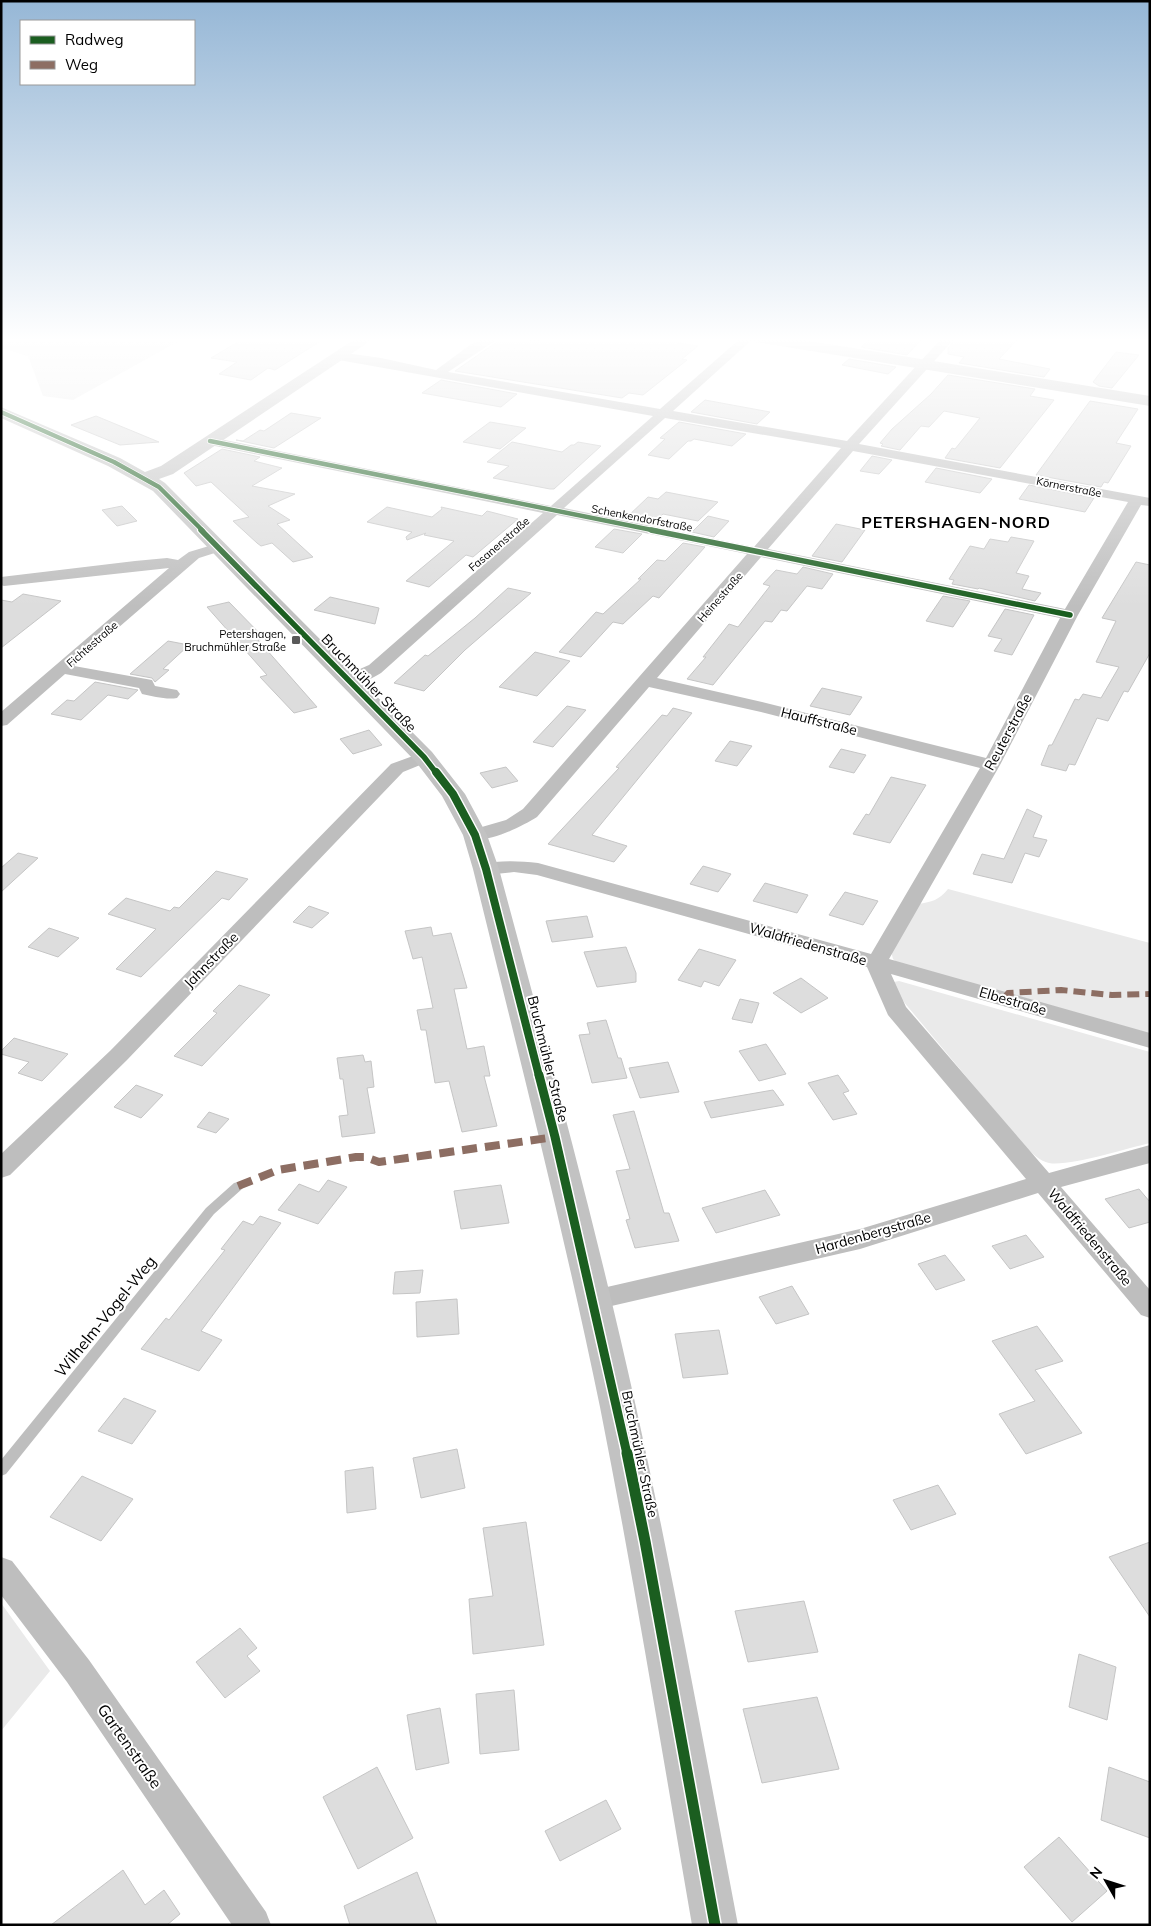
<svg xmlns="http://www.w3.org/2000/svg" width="1151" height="1926" viewBox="0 0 1151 1926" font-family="Mulish,sans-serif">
	<rect width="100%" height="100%" fill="#fff"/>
	<path fill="#eaeaea" d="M1 337H186L73 400 43 396 28 356 1 348Z
		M948 889 1150 943V1036L897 963 893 959 891 951 918 904C932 902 939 900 948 889Z
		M899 981 1150 1052V1143C1128 1148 1068 1167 1049 1163 1040 1161 1033 1154 1026 1148L898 995 894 982Z
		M1 1603 50 1671 1 1731Z"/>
	<path fill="#ddd" stroke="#c5c5c5" d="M246 337H327L275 370 268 368 251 380 219 374 237 362 211 358Z
		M504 337 537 341 543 337H686L678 343 698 346 682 359 687 360 643 395 629 393 622 398 455 371Z
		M872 337H924L907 355 861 347Z
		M958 337H1020L999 359 1050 369 1044 377 959 363 964 357 948 354V348Z
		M1116 352 1139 355 1112 388 1099 386 1093 382Z
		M849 359 896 367 888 374 842 365Z
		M948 375 1035 389 1030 396 1054 400 1000 468 945 458 952 448 955 449 980 418 944 411 929 427 921 426 900 450 881 446 883 444 880 443 892 429 931 394Z
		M441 380 517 394 501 407 422 393Z
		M705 400 770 412 757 424 691 412Z
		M1090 401 1138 409 1116 443 1131 446 1108 483 1104 482 1101 487 1036 475Z
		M291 413 321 418 274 448 236 440 243 441 260 430 264 431Z
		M96 416 159 442 120 445 71 425Z
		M490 422 526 428 500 449 463 442Z
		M679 422 746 434 732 446 694 439 691 441H688L669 459 648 455 665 439 660 438Z
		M512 442 562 452 571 445H574L578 442 601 446 554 489H550L493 478 509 466 487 462Z
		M222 449 260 457 254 461 282 468 252 486 295 494 268 506 290 520 277 524 313 557 293 562 272 543 261 546 257 543 233 521 249 517 211 482 196 486 184 473Z
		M872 456 892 460 879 474 860 471Z
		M936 468 992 479 980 493 925 482Z
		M1029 485 1094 498 1085 512 1019 499Z
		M666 492 718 502 698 521 663 514 652 524 625 519 648 497 658 499Z
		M122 506 137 521 117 526 102 510Z
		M387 507 432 517 442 509 441 507 482 516 487 511 518 519 473 557 466 555 429 587 406 581 454 541 424 535 426 533 407 540 406 537 412 532 367 522Z
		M708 516 729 521 714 537 692 532Z
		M836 524 865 530 842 562 812 556Z
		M614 529 642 534 623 553 595 547Z
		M1011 537 1034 541 1016 573 1029 576 1022 589 1041 593 1035 601 979 588 978 589 952 584 954 580 949 579 970 546 984 549 990 539 1008 542Z
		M683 543 705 547 659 598 653 596 623 624 613 622 581 657 559 652 596 612 603 614 641 579H638L657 560 665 561Z
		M1136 562 1150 565V653L1128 692 1124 691 1108 721 1097 718 1075 765 1069 764 1066 771 1041 765 1049 745H1052L1075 699 1079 700 1083 694 1101 698 1119 667 1096 662 1116 621 1102 618Z
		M803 567 833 574 822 589 807 586 787 611 781 610 772 622 765 621 713 685 687 679 706 657H703L729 624 738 627 770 586 763 584 776 570 797 574Z
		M508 588 531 593 465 650 424 691 394 683 425 655 428 656 475 618Z
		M23 594 61 601 1 648V600L12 602Z
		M943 596 970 601 953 627 926 621Z
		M330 597 379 608 375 624 314 610Z
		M229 602 265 639 258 640 317 707 294 713 260 677 267 675 207 607Z
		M1005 609 1034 615 1012 655 994 651 1002 639 988 636Z
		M168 641 189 645 163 669 169 670 155 682 152 678 130 674Z
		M535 652 570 661 537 696 499 687Z
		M95 682 138 690 128 699 108 695 81 720 51 714 67 700 74 701Z
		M822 688 862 697 850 715 810 706Z
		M567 706 586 710 553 747 533 742Z
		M673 708 692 713 592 835 627 846 614 862 548 844 619 768 616 767 662 715 667 716Z
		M369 730 382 745 353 754 340 739Z
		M730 741 752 746 737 766 715 761Z
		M841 749 866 755 854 773 829 767Z
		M506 767 518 781 492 788 480 773Z
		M891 777 926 785 890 843 853 834 866 814 869 815Z
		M1027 809 1042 816 1033 837 1047 840 1039 857 1025 853 1012 883 973 874 982 854 1004 859Z
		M18 853 38 858 1 892V868Z
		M703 866 731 874 718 892 690 884Z
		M216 871 248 879 229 900 222 898 141 977 116 969 156 929 108 914 126 898 170 911 174 907 179 908Z
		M765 883 808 895 797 913 753 901Z
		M845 892 878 901 863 925 829 915Z
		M309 906 329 913 312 928 293 922Z
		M587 916 593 937 552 942 546 921Z
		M431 927 433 936 451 933 467 988 454 989 467 1049 484 1046 490 1076H484L497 1126 462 1132 449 1081 435 1083 426 1030H421L417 1010 433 1008 422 957 413 959 405 931Z
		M49 928 79 938 58 957 28 947Z
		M626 947 636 973V982L597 987 584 952Z
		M699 949 736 960 719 986 704 981 701 987 678 980Z
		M801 978 828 998 801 1013 773 993Z
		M239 985 270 995 202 1066 174 1056 217 1013 213 1011Z
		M740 999 759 1003 752 1023 732 1019Z
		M606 1020 618 1058H621L627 1078 592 1083 579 1035 590 1034 587 1023Z
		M14 1038 68 1054 42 1081 18 1073 29 1062 1 1054V1051Z
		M766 1044 786 1074 759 1081 739 1051Z
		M363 1055 365 1062 371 1061 374 1087 367 1088 375 1133 342 1137 339 1116 348 1115 343 1079H340L337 1058Z
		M668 1062 679 1092 640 1098 629 1068Z
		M838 1075 849 1091 843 1093 857 1114 833 1120 808 1083Z
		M136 1085 163 1095 141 1118 114 1107Z
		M773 1090 784 1105 711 1118 704 1102Z
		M634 1111 664 1213H669L679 1241 635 1248 626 1220 630 1219 616 1171 630 1169 613 1115Z
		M209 1112 229 1119 216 1133 197 1127Z
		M328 1180 347 1187 318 1224 278 1210 299 1184 319 1192Z
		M501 1185 509 1223 461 1229 454 1191Z
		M1139 1189 1150 1202V1222L1129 1228 1105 1199Z
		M765 1190 780 1215 716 1233 702 1208Z
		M260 1216 281 1223 201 1331 222 1340 199 1371 141 1349 166 1318 169 1320 225 1250 221 1249 243 1221 253 1225Z
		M1026 1235 1044 1257 1010 1269 992 1246Z
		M945 1255 965 1280 936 1290 918 1264Z
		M423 1270 420 1293 393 1294 395 1272Z
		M792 1286 809 1314 776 1324 759 1297Z
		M457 1299 459 1334 417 1337 416 1302Z
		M1037 1326 1063 1361 1035 1370 1082 1433 1026 1454 999 1414 1035 1401 992 1341Z
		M719 1330 728 1374 683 1378 675 1334Z
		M124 1398 156 1411 132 1444 98 1431Z
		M457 1449 465 1488 421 1498 413 1458Z
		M373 1467 376 1509 347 1513 345 1471Z
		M82 1476 133 1499 101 1541 50 1517Z
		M938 1485 956 1514 911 1530 893 1500Z
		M526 1522 544 1645 473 1654 469 1599 493 1596 483 1528Z
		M1150 1542V1617L1109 1557Z
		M804 1601 818 1652 748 1662 735 1611Z
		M240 1628 257 1648 247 1656 260 1671 225 1698 196 1662Z
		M1079 1654 1116 1667 1107 1720 1069 1707Z
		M514 1690 519 1750 480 1754 476 1694Z
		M817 1697 839 1769 762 1783 743 1709Z
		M440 1708 449 1763 416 1770 407 1715Z
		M377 1767 413 1838 358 1869 323 1797Z
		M1109 1767 1150 1782V1838L1101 1820Z
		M606 1800 621 1829 560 1861 545 1831Z
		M1059 1837 1107 1891 1072 1922 1024 1867Z
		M123 1870 145 1905 164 1890 180 1914 167 1925H51Z
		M417 1872 437 1925H350L344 1906Z"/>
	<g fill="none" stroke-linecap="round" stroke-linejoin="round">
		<path fill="#bebebe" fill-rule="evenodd" d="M238 1182 242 1183 244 1186 242 1189 214 1214 6 1474 1 1476V1460L206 1208 234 1183Z"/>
		<path fill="#bebebe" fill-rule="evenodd" d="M486 337H501L448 372 660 409 742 337H755L673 411 847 441 943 337H956L859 444 1150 498V506L1141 505 1078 615 1000 765 889 959 1150 1033V1048L891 974 906 1007 1049 1173 1150 1145V1163L1061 1187 1150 1290V1318L1141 1315 1038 1193 860 1249 594 1310 585 1307 581 1300 585 1293 594 1290 860 1229 1026 1179 888 1015 867 967 537 875 514 872 486 875 479 873 476 869 479 865C499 860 518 861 538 863L871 954 980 768 761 712 649 687 537 817C521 827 487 844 468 839L465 835 468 831 506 820 523 809 747 554 557 515 381 673C371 679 356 687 344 684L342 680 344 676 369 665 543 513 210 445 203 441 210 437 551 506 653 416 339 360 333 356 339 352 381 358 436 370 470 345ZM665 418 841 448 754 547 564 508ZM853 451 1128 502 1065 609 768 549ZM761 557 1060 618 986 758 762 702 657 678Z
			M219 543 224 544 226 547 224 550 199 558 74 666 152 680 155 686 177 690 180 694 177 698C166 700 153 696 142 694L139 688 65 674 7 725 1 726V712L169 568 4 586 1 585V577L135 561 167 558 178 560 189 552Z
			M424 752 430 753 433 757 430 761 403 772 127 1060 10 1175 1 1178V1154L111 1050 391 764Z
			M1 1557 12 1561 89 1660 266 1912 271 1925H232L67 1682 1 1595Z"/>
		<path fill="#c2c2c2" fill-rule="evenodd" d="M358 337H376L173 474 159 479 165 483 432 752 465 794 487 835 499 869C547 1048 596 1226 636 1407 674 1579 705 1752 738 1925H692C662 1752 634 1579 600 1407 563 1227 517 1048 473 869L463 835 442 796 416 762 153 491 108 466 1 418V407L120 458 145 472 161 466Z
			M748 337H785L1150 396V406L756 342 751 340Z"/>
		<path stroke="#8d6e63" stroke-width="6" stroke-dasharray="12 6" stroke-linecap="butt" d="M1004 998 1008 993 1061 990 1112 995 1150 994"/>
		<path stroke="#8d6e63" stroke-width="8" stroke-dasharray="15 8" stroke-linecap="butt" d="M238 1186 278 1170 356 1157H365L379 1162 555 1137"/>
		<g stroke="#fff" stroke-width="6">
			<path id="cycleway-far4" d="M1 412 114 462 159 487 203 531
				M210 441 657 531"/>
		</g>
		<g stroke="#fff" stroke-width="8">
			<path id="cycleway-far3" d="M201 530 424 757 437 774
				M651 530 1070 615"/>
		</g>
		<g stroke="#fff" stroke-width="11">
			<path id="cycleway-far2" d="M436 772 453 794 475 835 486 869 539 1076"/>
		</g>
		<g stroke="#fff" stroke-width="12">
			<path id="cycleway-far1" d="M539 1075 555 1137 627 1454"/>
		</g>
		<g stroke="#fff" stroke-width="14">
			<path id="cycleway" d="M627 1453 645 1541 715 1925"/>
		</g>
		<use href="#cycleway-far4" stroke="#1b5e20" stroke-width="4.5"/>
		<use href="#cycleway-far3" stroke="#1b5e20" stroke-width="5.5"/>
		<use href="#cycleway-far2" stroke="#1b5e20" stroke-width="8"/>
		<use href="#cycleway-far1" stroke="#1b5e20" stroke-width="9"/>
		<use href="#cycleway" stroke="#1b5e20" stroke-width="11"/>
	</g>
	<linearGradient id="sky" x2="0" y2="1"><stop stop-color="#96b7d6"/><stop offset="0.56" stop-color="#fff"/><stop offset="1" stop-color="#fff" stop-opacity="0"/></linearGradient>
	<rect width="1151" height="607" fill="url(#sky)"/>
	<rect fill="#595959" stroke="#fff" stroke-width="2" x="291" y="635" width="10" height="10" rx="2.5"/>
	<g text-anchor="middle" stroke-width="4" stroke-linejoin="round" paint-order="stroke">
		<g font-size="11" fill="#000" stroke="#fff">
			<text transform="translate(1069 487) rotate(11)" y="4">Körnerstraße</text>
			<text transform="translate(642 518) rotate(11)" y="4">Schenkendorfstraße</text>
			<text transform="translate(499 544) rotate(-41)" y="4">Fasanenstraße</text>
			<text transform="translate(720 597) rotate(-49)" y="4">Heinestraße</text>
			<text transform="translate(92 644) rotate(-41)" y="4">Fichtestraße</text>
		</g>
		<g font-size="11" fill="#000" stroke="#fff" text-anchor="end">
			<text x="286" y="638">Petershagen,<tspan x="286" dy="13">Bruchmühler Straße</tspan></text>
		</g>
		<g font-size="14" fill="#000" stroke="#fff">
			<text transform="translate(369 683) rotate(46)" y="5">Bruchmühler Straße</text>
			<text transform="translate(819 721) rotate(14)" y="5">Hauffstraße</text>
			<text transform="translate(1008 732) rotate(-62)" y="5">Reuterstraße</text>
			<text transform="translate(808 944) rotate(16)" y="5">Waldfriedenstraße</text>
			<text transform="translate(211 960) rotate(-46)" y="5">Jahnstraße</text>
			<text transform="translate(1013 1001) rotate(16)" y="5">Elbestraße</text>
			<text transform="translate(548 1059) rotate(76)" y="5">Bruchmühler Straße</text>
			<text transform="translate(873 1233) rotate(-16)" y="5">Hardenbergstraße</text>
			<text transform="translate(1090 1237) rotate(50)" y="5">Waldfriedenstraße</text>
			<text transform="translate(640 1454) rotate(78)" y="5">Bruchmühler Straße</text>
		</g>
		<g font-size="16" font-weight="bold" letter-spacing="1" fill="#000" stroke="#fff">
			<text x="956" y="528">PETERSHAGEN-NORD</text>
		</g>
		<g font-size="16" fill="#000" stroke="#fff">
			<text transform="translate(105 1316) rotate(-51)" y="6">Wilhelm-Vogel-Weg</text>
			<text transform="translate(130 1746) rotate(55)" y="6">Gartenstraße</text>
		</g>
	</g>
	<rect width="1151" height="1926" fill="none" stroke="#000000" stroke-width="5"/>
	<rect x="20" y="20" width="175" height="65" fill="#ffffff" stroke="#999999"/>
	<rect x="30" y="36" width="25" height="8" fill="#1b5e20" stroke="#999999"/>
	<text x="65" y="45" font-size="15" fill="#000000">Radweg</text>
	<rect x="30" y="61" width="25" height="8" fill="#8d6e63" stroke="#999999"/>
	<text x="65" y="70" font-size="15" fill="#000000">Weg</text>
	<g transform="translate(1106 1881) rotate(309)" stroke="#ffffff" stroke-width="4" paint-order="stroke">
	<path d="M0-4L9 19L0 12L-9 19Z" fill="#000000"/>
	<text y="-8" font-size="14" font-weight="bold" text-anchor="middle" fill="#000000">N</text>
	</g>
</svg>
